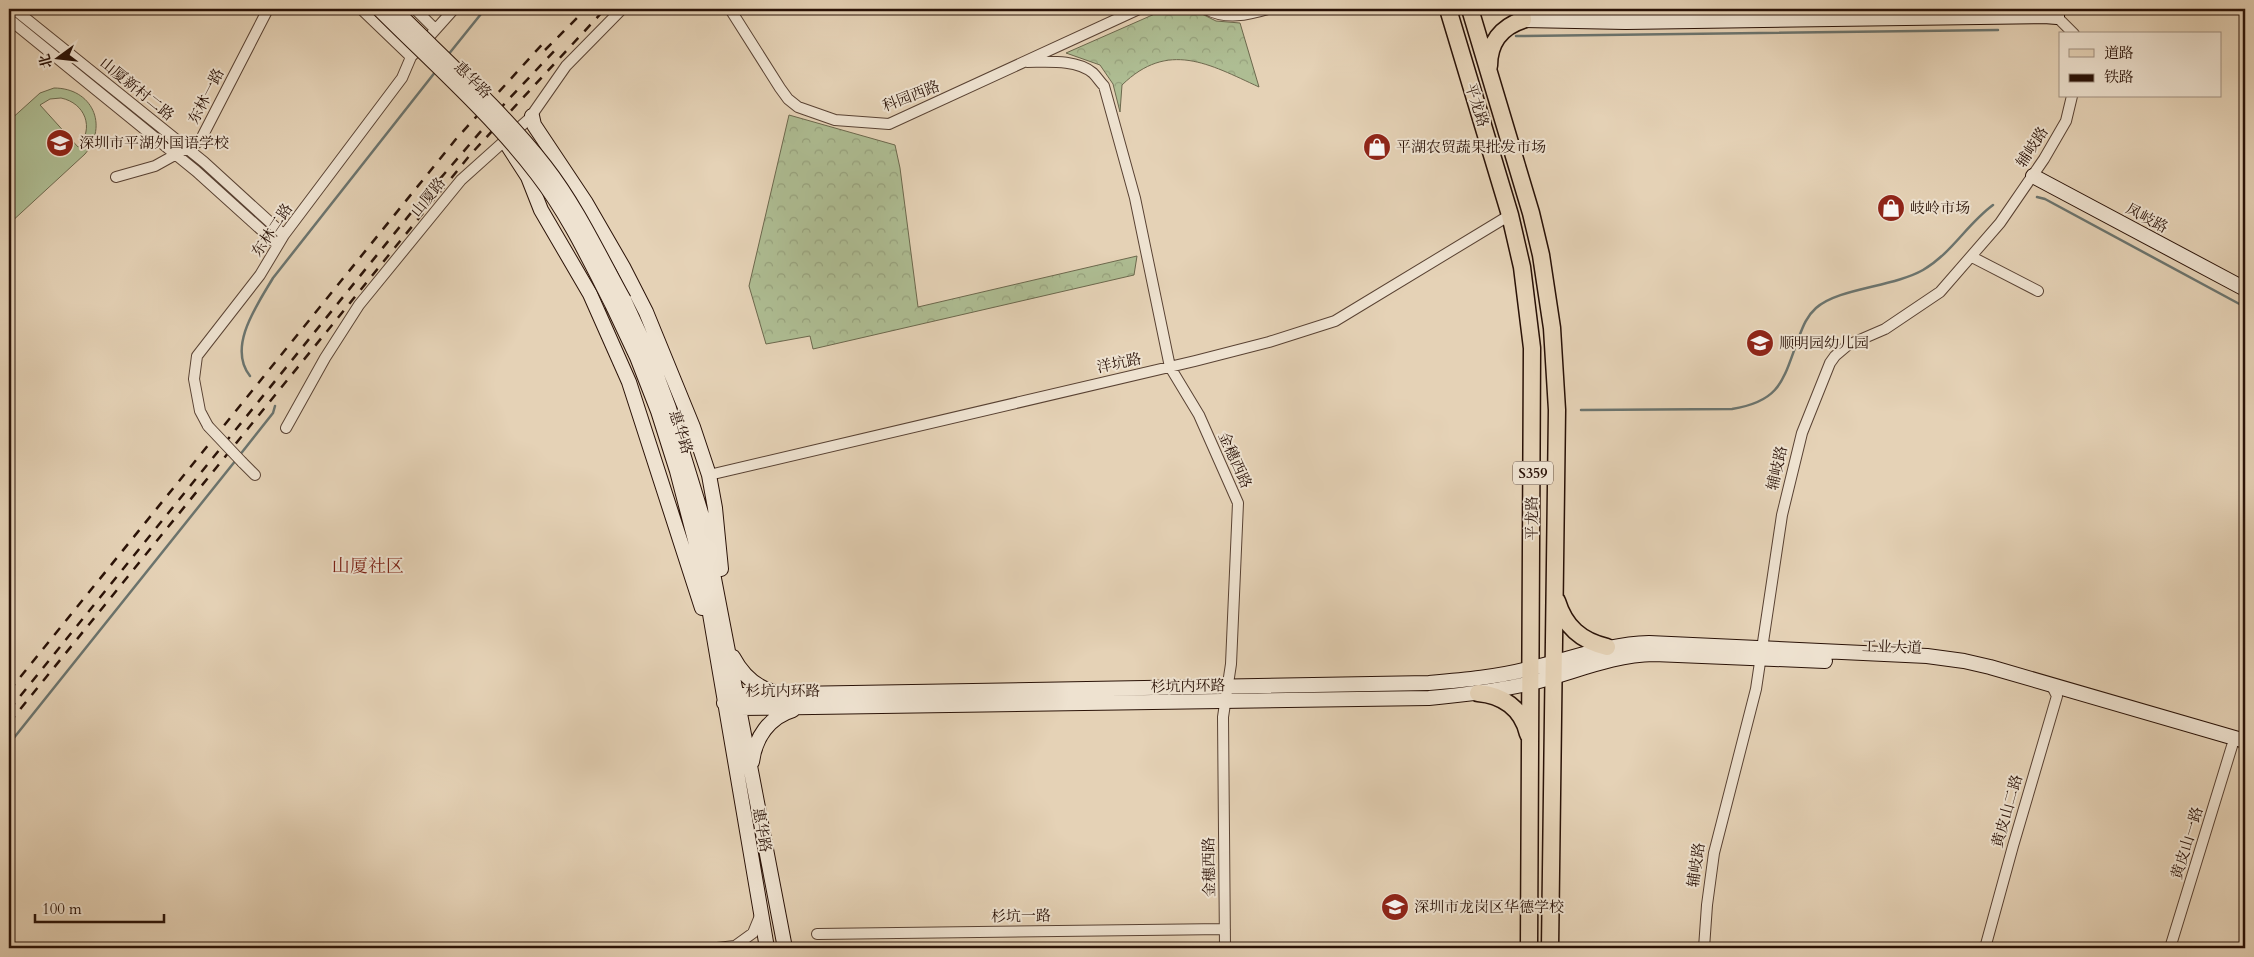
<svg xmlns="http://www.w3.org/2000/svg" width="2254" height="957" viewBox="0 0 2254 957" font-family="Cardo,'Noto Serif SC',serif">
	<defs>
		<pattern id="forest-crowns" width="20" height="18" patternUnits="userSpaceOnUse" patternTransform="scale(1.25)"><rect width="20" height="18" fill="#aebd93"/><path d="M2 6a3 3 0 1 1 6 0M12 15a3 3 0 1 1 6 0" fill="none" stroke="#96a17d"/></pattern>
	</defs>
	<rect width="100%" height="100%" fill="#e5d2b6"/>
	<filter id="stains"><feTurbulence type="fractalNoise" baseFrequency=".004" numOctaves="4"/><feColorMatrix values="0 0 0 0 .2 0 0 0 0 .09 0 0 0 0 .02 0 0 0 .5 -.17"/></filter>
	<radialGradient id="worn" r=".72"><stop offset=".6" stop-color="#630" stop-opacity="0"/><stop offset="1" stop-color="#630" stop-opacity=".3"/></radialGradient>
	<path fill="url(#forest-crowns)" stroke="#6c684d" d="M1166 9 1194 10 1216 21 1240 23 1259 87C1209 64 1168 40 1122 85L1120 112 1113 84 1100 65 1066 53Z
		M789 115 895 145 900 168 918 307 1137 256 1134 275 813 349 810 336 766 344 749 286Z"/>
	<path fill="#aebd93" stroke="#6c684d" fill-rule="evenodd" d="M54 88C92 88 109 125 85 154L9 224V121L40 93ZM61 98C85 103 95 128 78 147L40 105 50 99Z"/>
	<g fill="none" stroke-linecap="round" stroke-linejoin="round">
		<path stroke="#6b746e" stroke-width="2.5" d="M1516 36 1998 30
			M448 55 485 9
			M2037 197 2045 199 2245 307
			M250 376C227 347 257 305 273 278L436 71
			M1581 410 1732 409C1782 401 1783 379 1799 337 1803 326 1807 316 1816 308 1838 288 1893 287 1923 270 1952 253 1967 224 1993 205
			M239 456 273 413 275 406
			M9 744 236 460"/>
		<g stroke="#594233" stroke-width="12">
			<path id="street" d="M14 9 204 162 284 235
				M361 9 411 57
				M415 9 435 29
				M730 9 780 88 788 99 798 107 835 120 889 124 1139 9
				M1206 9C1226 20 1248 15 1268 9
				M2057 17 2074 34
				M9 19 196 171 278 245
				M1713 21V9
				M1027 62C1047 62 1076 59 1093 73 1097 77 1100 82 1104 86L1135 198 1170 367 1199 415 1238 503 1231 664 1223 717 1225 948
				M116 177 155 166 200 141 268 9
				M1972 257 2038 291
				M208 426 200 411 194 379 197 356 260 275 284 235 402 78 411 57 454 9
				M286 428 325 358 359 305 461 180 529 119 566 66 622 9
				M242 462 255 475
				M709 475 1195 361 1269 342 1335 321 1510 215
				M817 934 1225 929
				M735 946 753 933 760 916
				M717 948 735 946 751 948
				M1704 948 1707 905 1714 853 1756 689 1782 515 1802 433 1830 363 1835 356 1848 345 1885 329 1940 292 2000 223 2044 159 2066 121 2072 96
				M1985 948 2013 846 2057 696 2051 684
				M2170 948 2232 746"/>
		</g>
		<g stroke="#2a1207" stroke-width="16">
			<path id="secondary" d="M2044 9V16L2057 17V9
				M1523 20 1626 22 2044 16
				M532 116 534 125 586 203 623 267 646 312 693 427 709 475 715 508 721 569
				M508 146 528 177 541 210 590 294 629 382 702 608
				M2033 176 2245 289
				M624 300 648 352 669 408 702 516 785 948
				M613 306 637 357 658 411 677 471 702 567 767 948
				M733 657C742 674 755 687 774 692
				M724 703 738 695 1429 683C1464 680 1499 677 1532 668 1572 659 1607 644 1649 643L1927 656 1964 661 1990 667 2245 741
				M724 703 740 708 1429 698C1463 695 1498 691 1531 683 1573 673 1610 655 1654 654L1825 661
				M752 762C755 738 769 717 793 710"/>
		</g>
		<g stroke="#2a1207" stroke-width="19">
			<path id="primary" d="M1448 9 1510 215 1522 267 1532 348 1529 948
				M1470 9 1531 213 1541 255 1552 328 1557 410 1550 948
				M1489 66C1489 43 1501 27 1523 20L1522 11 1518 9
				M1557 601C1565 627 1581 641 1607 647
				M1478 693C1502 695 1522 708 1528 734"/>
		</g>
		<use href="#street" stroke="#eee2d0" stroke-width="10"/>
		<use href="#secondary" stroke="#eee2d0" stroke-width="14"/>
		<use href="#primary" stroke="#e5d2b6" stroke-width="16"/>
		<path stroke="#2a1207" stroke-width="2.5" stroke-dasharray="9 9" stroke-linecap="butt" d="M545 50 586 9
			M9 691 456 139 547 39
			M9 710 415 208 506 102 559 46
			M9 723 470 155 605 9"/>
		<g stroke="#594233" stroke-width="12" stroke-linecap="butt">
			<path id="street-bridge" d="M208 426 242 462"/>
		</g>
		<g stroke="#2a1207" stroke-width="16" stroke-linecap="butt">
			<path id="secondary-bridge" d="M379 9C431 61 493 116 537 174 568 214 590 261 613 306
				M394 9C445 60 500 109 545 166 577 207 599 255 624 300"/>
		</g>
		<use href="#street-bridge" stroke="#eee2d0" stroke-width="10"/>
		<use href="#secondary-bridge" stroke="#eee2d0" stroke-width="14"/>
	</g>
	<defs>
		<g id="school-disc" transform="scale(1.4375)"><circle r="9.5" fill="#8f2418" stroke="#eee2d0"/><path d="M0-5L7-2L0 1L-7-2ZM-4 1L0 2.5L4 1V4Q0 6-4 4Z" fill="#fff"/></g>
		<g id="shop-disc" transform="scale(1.4375)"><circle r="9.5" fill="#8f2418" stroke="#eee2d0"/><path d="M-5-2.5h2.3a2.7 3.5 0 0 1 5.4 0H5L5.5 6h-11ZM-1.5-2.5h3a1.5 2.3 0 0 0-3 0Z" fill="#fff"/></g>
	</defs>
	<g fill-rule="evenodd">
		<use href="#school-disc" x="60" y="143"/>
		<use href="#shop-disc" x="1377" y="147"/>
		<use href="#shop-disc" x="1891" y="208"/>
		<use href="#school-disc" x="1760" y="343"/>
		<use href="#school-disc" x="1395" y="907"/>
	</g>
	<g text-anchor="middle" stroke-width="4" stroke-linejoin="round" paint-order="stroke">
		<rect fill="#eee2d0" stroke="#655043" stroke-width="1" x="1513" y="461.5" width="40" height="23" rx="4"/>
		<g font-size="14" font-weight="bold" fill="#2a1207">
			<text x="1533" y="478">S359</text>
		</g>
		<g font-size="15" fill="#2a1207" stroke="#eee2d0">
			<text transform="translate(473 80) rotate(45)" y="5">惠华路</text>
			<text transform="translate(137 89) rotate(39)" y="5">山厦新村二路</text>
			<text transform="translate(206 96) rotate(-63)" y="5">东林一路</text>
			<text transform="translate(911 96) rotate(-21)" y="5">科园西路</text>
			<text transform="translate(1477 105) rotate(72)" y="5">平龙路</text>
			<text transform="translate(2032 147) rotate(-57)" y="5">辅岐路</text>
			<text transform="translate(428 197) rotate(-51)" y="5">山厦路</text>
			<text transform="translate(2147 218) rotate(28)" y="5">凤岐路</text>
			<text transform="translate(272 230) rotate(-56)" y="5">东林二路</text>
			<text transform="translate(1119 363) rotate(-12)" y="5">洋坑路</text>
			<text transform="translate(681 432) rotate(72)" y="5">惠华路</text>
			<text transform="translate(1235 460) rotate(66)" y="5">金穗西路</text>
			<text transform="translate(1777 468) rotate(-77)" y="5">辅岐路</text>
			<text transform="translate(1532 518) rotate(-90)" y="5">平龙路</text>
			<text transform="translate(1892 647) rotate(2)" y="5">工业大道</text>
			<text transform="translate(1188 686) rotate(-1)" y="5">杉坑内环路</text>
			<text x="783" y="696">杉坑内环路</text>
			<text transform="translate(2007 811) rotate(-74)" y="5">黄皮山二路</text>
			<text transform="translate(762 830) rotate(80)" y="5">惠华路</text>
			<text transform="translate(2187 843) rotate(-73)" y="5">黄皮山一路</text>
			<text transform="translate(1696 865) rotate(-81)" y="5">辅岐路</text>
			<text transform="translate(1209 867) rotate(-91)" y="5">金穗西路</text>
			<text transform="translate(1021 916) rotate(-1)" y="5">杉坑一路</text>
		</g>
		<g font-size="15" fill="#2a1207" stroke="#eee2d0" text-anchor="start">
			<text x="79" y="148">深圳市平湖外国语学校</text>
			<text x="1396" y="152">平湖农贸蔬果批发市场</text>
			<text x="1910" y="213">岐岭市场</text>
			<text x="1779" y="348">顺明园幼儿园</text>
			<text x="1414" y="912">深圳市龙岗区华德学校</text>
		</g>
		<g font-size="18" fill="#7a1f14" stroke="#eee2d0">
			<text x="368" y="572">山厦社区</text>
		</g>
	</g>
	<rect width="2254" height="957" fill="none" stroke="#e5d2b6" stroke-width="30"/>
	<rect x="10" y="10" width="2234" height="937" fill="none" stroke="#2a1207" stroke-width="2.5"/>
	<rect x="15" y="15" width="2224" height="927" fill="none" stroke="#2a1207"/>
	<rect x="2059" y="32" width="162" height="65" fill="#eee2d0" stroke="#a08f80"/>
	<rect x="2069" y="49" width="25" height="8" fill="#e5d2b6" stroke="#a08f80"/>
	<text x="2104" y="58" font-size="15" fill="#2a1207">道路</text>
	<rect x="2069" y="74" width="25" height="8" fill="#2a1207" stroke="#a08f80"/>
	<text x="2104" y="82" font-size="15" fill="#2a1207">铁路</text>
	<g transform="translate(58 58) rotate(255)" stroke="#eee2d0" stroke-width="4" paint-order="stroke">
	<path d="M0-4L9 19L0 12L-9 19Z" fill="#2a1207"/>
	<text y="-8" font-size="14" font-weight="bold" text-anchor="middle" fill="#2a1207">北</text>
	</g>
	<path d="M35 914v8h129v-8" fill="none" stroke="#2a1207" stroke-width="2.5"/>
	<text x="42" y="914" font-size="15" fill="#2a1207" stroke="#eee2d0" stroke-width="4" paint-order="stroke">100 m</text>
	<rect width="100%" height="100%" filter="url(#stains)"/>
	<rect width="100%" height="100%" fill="url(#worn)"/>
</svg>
